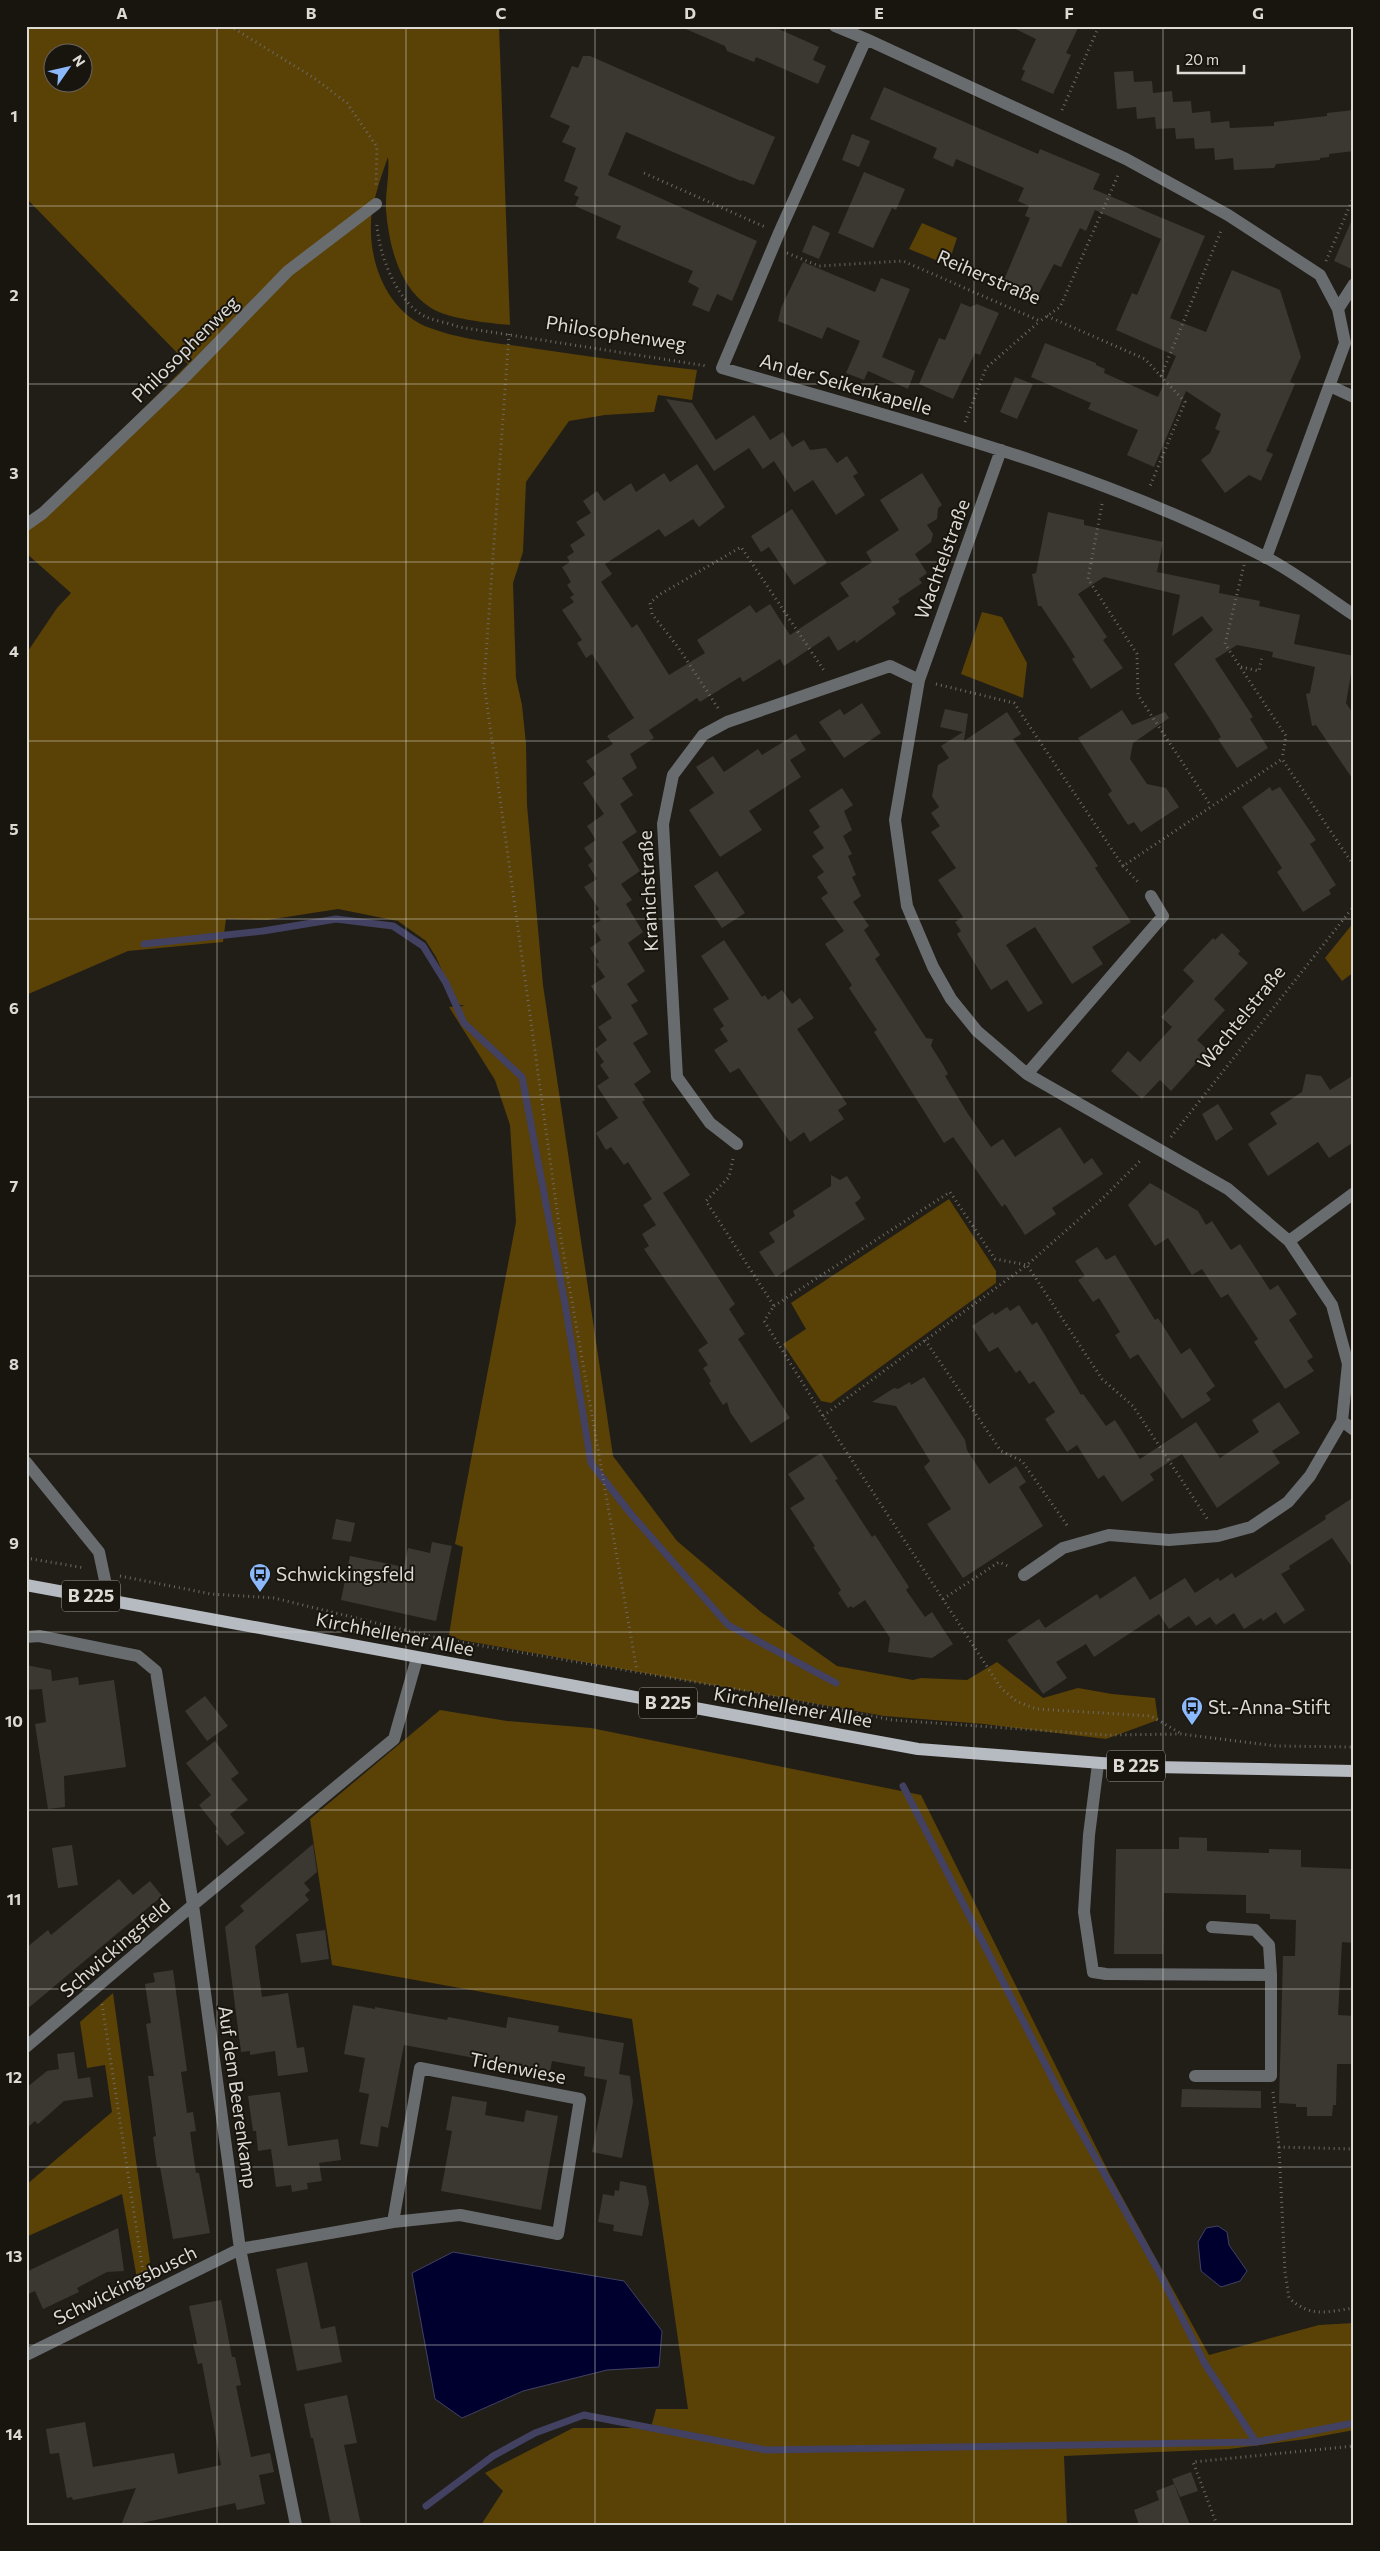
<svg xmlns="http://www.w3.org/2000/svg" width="1380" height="2551" viewBox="0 0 1380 2551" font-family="Commissioner,sans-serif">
	<rect width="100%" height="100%" fill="#211e18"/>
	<path fill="#5a4106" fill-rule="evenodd" d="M26 26H499L510 325C489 323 448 319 431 308 399 288 389 246 386 210 385 193 390 174 388 157 382 174 371 205 371 223 369 264 388 313 430 328 462 340 498 343 531 348 586 356 641 364 697 370L692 400 658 395 654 412 605 415 569 421 526 482 523 552 513 583 516 678 522 705 526 744 527 805 543 985 613 1456 677 1541 761 1612 837 1666 913 1680 921 1678 967 1680 997 1662 1043 1698 1078 1688 1112 1694 1155 1698 1158 1720 1106 1739 984 1724 884 1716 461 1640 449 1635 463 1547 455 1544 516 1222 510 1125 495 1080 449 1007 465 1006 457 1004 436 957 426 941 398 921 338 909 267 920 226 919 223 942 128 951 26 995V654L57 608 71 593 26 553V518L47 505 188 364 26 198ZM52 52H82V82H52Z
		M922 223 957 238 948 265 909 249Z
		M982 612 1002 617 1027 663 1023 698 961 674Z
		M1354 922V972L1342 981 1325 958Z
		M949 1199 996 1271V1283L831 1403 821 1401 783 1344 806 1329 791 1303Z
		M440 1710 507 1721 591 1728 921 1795 1109 2173 1209 2355 1319 2325 1354 2323V2430L1306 2439 1229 2449 1064 2456 1067 2525H481L503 2491 485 2473 573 2428H635L650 2431 656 2409H688L632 2019 332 1965 310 1819Z
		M113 1993 151 2270 137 2279 122 2194 26 2237V2185L112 2112 105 2065 87 2068 80 2022Z"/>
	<path fill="#00002f" stroke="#424161" d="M1218 2226 1227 2232 1229 2245 1247 2271 1240 2281 1221 2287 1201 2271 1198 2242 1206 2228Z
		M453 2252 624 2281 662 2331 659 2367 607 2370 523 2391 462 2418 435 2399 412 2273Z"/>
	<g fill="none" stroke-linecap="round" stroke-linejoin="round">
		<path stroke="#424161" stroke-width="7" d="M144 944 263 931 336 919 393 926 423 946 446 983 464 1023 522 1077 565 1304 591 1463 631 1514 728 1625 836 1683
			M903 1786 1065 2103 1158 2270 1205 2364 1256 2442 1354 2423
			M426 2506 493 2456 535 2433 584 2415 766 2450 1256 2442"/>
	</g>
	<path fill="#3b3831" d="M679 26H772L819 47 813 60 826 66 818 84 756 57 754 62 727 51 725 46Z
		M1009 26H1079L1066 53 1071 55 1053 94 1021 80 1025 71 1022 69 1036 39Z
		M583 56H590L775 137 754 185 742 180 741 181 626 132 608 175 757 241 732 301 717 294 709 312 692 305 699 288 688 282 693 271 616 238 621 226 575 206 579 197 574 195 578 187 564 181 576 148 562 142 570 126 550 117 572 66 578 68Z
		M1133 71 1134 82 1152 81 1153 93 1172 91 1173 102 1191 101 1192 113 1210 111 1211 123 1229 121 1230 128 1274 126V122L1327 116V113L1354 110V151L1329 154V157L1320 158V160L1276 164 1274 168 1234 170 1233 158 1215 160 1214 148 1195 149 1194 138 1176 139 1175 128 1156 129 1155 117 1137 119 1136 107 1117 109 1114 72Z
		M884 87 1038 154 1040 149 1100 174 1093 189 1205 236 1170 318 1206 332 1232 270 1280 290 1301 357 1290 382 1295 384 1266 451 1273 454 1261 481 1249 475 1225 493 1201 460 1210 453 1220 431 1215 429 1221 414 1186 391 1154 467 1127 455 1138 430 1088 409 1091 403 1031 377 1045 343 1096 363V365L1105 369 1104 373 1158 397 1176 356 1116 330 1132 293 1137 295 1161 239 1095 210 1086 231 1080 228 1061 267 1054 264 1034 302 1001 287 1030 218 1025 216 1029 206 1018 201 1024 188 956 159 953 167 933 158 937 148 870 119Z
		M852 134 870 141 859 167 842 160Z
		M864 172 905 189 896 210 892 208 873 248 838 233Z
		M1354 215V270L1334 261Z
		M813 225 830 233 819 259 802 252Z
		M803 262 875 292 881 278 910 289 882 357 915 371 908 389 868 371 864 380 846 373 860 341 827 327 822 339 778 321 781 308Z
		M961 303 970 307 977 304 999 313 980 355 975 353 953 399 919 384 939 338 945 340Z
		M1015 377 1033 384 1017 419 1000 412Z
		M666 399 692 403 716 440 754 415 770 440 783 432 792 447 804 440 810 450 826 448 837 463 847 456 858 473 853 476 865 495 836 515 813 480 794 492 774 461 763 469 749 448 714 471Z
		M697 464 725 507 699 527 693 519 665 537 659 529 605 564 612 574 601 582 632 628 637 624 669 675 705 653 697 640 750 605 756 613 770 604 790 635 849 596 840 583 872 562 866 552 899 530 880 500 922 473 942 505 938 508 937 519 927 525 933 534 931 542 915 554 927 573 919 579 922 583 898 599 900 602 892 607 896 614 856 643 855 640 838 651 829 636 784 666 780 659 743 682 740 677 700 702 697 698 649 730 654 738 630 754 637 768 622 778 633 795 620 804 637 832 622 842 640 871 621 884 632 900 626 904 643 932 628 943 645 971 627 984 638 1001 631 1005 648 1034 633 1043 651 1072 634 1084 645 1100 642 1102 690 1175 663 1193 735 1304 729 1309 745 1334 738 1339 790 1418 751 1443 730 1412 727 1402 723 1405 709 1383 711 1381 703 1368 708 1365 698 1350 708 1343 644 1249 649 1246 642 1234 656 1225 643 1205 652 1199 628 1162 624 1165 611 1147 606 1150 596 1133 618 1118 597 1086 609 1078 600 1065 604 1062 595 1049 607 1040 598 1027 612 1018 591 986 605 977 596 964 599 962 590 948 601 940 592 926 601 920 595 912 599 909 584 887 597 879 588 865 593 861 584 848 596 840 587 826 604 814 583 783 596 774 586 761 613 744 607 736 634 718 592 654 586 658 577 643 582 640 562 610 574 602 570 597 574 595 567 585 571 582 562 567 570 562 567 557 574 552 570 545 585 535 576 522 591 513 583 501 597 491 604 501 631 483 636 492 664 473 670 482Z
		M792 509 827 563 794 585 769 547 761 552 751 536Z
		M1048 512 1084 520V525L1163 542 1157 572 1220 585 1219 593 1260 601 1259 606 1300 615 1294 644 1354 656 1346 703 1354 715V781L1316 725 1312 726 1306 694 1310 693 1315 667 1272 657 1273 652 1237 645 1215 659 1253 717 1250 719 1268 748 1237 768 1218 739 1221 737 1212 722 1174 664 1213 630 1202 616 1172 636 1180 595 1104 577 1078 594 1107 637 1103 640 1123 668 1091 689 1072 659 1075 657 1066 643 1041 606H1038L1032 574 1036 573Z
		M862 703 881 733 844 758 819 722 840 709 844 715Z
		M945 709 968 714 964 741 1007 712 1021 734 1013 739 1098 866 1095 868 1131 922 1092 947 1103 964 1072 984 1035 927 1006 945 1043 1003 1028 1012 1007 980 991 990 957 934 961 931 955 922 963 917 938 880 956 868 931 832 940 826 931 813 939 807 932 796 938 765 949 758 941 746 963 732 940 727Z
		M1122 710 1132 725 1165 712 1169 718 1133 743 1130 759 1147 784 1166 788 1179 807 1141 832 1134 822 1128 825 1108 794 1112 791 1078 738Z
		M796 734 806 750 790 760 801 777 749 811 762 830 720 857 689 810 714 793 696 767 713 756 724 772 758 749 762 755Z
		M1270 787 1272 791 1280 787 1316 840 1310 844 1336 885 1329 890 1331 894 1303 912 1277 872 1282 868 1242 807Z
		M842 788 853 805 844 811 852 830 843 836 852 854 848 856 856 875 852 877 861 896 853 902 869 926 864 930 880 955 875 959 926 1038 933 1039 931 1046 943 1065 948 1074 945 1076 968 1114 991 1147 1003 1139 1015 1157 1060 1127 1084 1164 1092 1158 1103 1174 1052 1208 1056 1214 1025 1235 1005 1204 1002 1207 953 1137 944 1143 874 1032 877 1030 849 988 852 985 825 944 844 931 821 898 828 893 817 877 824 872 812 856 824 848 813 832 820 827 809 810Z
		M717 871 745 913 722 928 694 886Z
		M1222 933 1240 951 1238 954 1248 963 1214 999 1225 1010 1197 1040 1208 1050 1171 1091 1160 1080 1142 1099 1111 1071 1128 1051 1140 1062 1172 1027 1161 1017 1194 981 1183 970 1213 938 1215 940Z
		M724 940 762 997 765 995 768 1000 782 990 792 1004 800 998 814 1018 797 1029 847 1104 838 1110 844 1119 810 1142 804 1132 790 1142 739 1068 730 1073 714 1050 728 1041 720 1029 724 1026 713 1009 729 999 701 956Z
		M1306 1074 1321 1076 1330 1090 1354 1075V1142L1329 1158 1318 1142 1268 1176 1248 1144 1277 1124 1270 1113 1302 1092Z
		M1218 1104 1233 1129 1216 1141 1202 1114Z
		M831 1175 840 1180 847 1176 861 1198 855 1203 865 1219 776 1277 759 1252 775 1242 769 1233 795 1216 793 1211 831 1186Z
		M1150 1183 1198 1211 1206 1225 1212 1221 1231 1250 1240 1244 1270 1290 1278 1285 1297 1314 1289 1320 1313 1357 1307 1361 1314 1371 1285 1389 1254 1342 1258 1339 1228 1294 1221 1298 1202 1269 1192 1275 1168 1238 1155 1246 1128 1205Z
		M1097 1247 1106 1260 1115 1255 1155 1320 1158 1318 1181 1354 1190 1348 1215 1386 1206 1393 1211 1400 1182 1419 1138 1354 1130 1359 1115 1335 1120 1332 1099 1298 1093 1302 1078 1280 1085 1276 1075 1261Z
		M1019 1305 1032 1325 1037 1322 1081 1395 1083 1394 1106 1426 1115 1420 1140 1459 1196 1422 1220 1458 1259 1432 1252 1420 1279 1402 1300 1433 1272 1451 1280 1463 1217 1508 1182 1454 1150 1474 1154 1480 1122 1502 1104 1475 1098 1479 1077 1445 1067 1452 1045 1419 1055 1412 1034 1381 1029 1384 1020 1370 1016 1373 998 1347 989 1352 972 1326 993 1312 995 1315 1007 1307 1010 1311Z
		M924 1377 965 1440 967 1450 989 1484 1016 1466 1026 1482 1019 1487 1043 1526 963 1578 927 1524 951 1509 924 1467 930 1461 896 1406 872 1402 894 1388 898 1389 910 1382 911 1385Z
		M821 1453 838 1479 835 1480 872 1537 875 1535 909 1587 906 1590 925 1617 932 1612 953 1644 932 1658 888 1652 890 1638 865 1600 853 1608 851 1606 848 1608 838 1593 841 1590 813 1547 815 1546 790 1508 805 1499 788 1474Z
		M1354 1497V1570L1332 1538 1289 1566 1290 1569 1281 1574 1305 1610 1284 1624 1276 1612 1263 1621 1261 1618 1244 1629 1234 1613 1216 1625 1210 1617 1196 1626 1189 1616 1169 1629 1159 1614 1094 1657 1086 1644 1056 1662 1067 1678 1043 1694 1007 1640 1039 1619 1045 1628 1097 1594 1100 1599 1135 1576 1150 1600 1185 1578 1195 1593 1218 1578 1220 1581 1232 1573 1235 1578 1326 1519 1325 1516Z
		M336 1519 355 1523 351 1542 332 1539Z
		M432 1542 452 1546 436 1621 341 1600 350 1556 404 1567 408 1548 430 1553Z
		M26 1665 51 1670 52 1681 78 1677 79 1685 114 1680 126 1767 64 1776 65 1807 48 1809 35 1724 46 1722 42 1689 26 1690Z
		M205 1696 228 1726 207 1741 185 1711Z
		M215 1741 239 1773 231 1779 248 1800 230 1814 245 1833 227 1846 215 1831 218 1829 199 1805 211 1795 186 1763Z
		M1179 1837 1207 1838V1851L1269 1853V1849L1301 1850V1867L1354 1869V1943L1342 1942 1338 2015 1354 2016V2064H1337L1336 2105H1333L1332 2116H1307V2107H1296V2104L1279 2103 1283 1956H1295L1296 1920 1270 1919V1914L1246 1913V1895L1164 1893 1163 1954H1114L1116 1849H1179Z
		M313 1844 317 1872 304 1883 310 1890 305 1895 309 1900 255 1946 262 1997 288 1993 297 2048 304 2047 308 2072 278 2076 275 2051 250 2055V2051L241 2052 225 1927 244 1911 240 1906Z
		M72 1845 78 1885 58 1888 52 1848Z
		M119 1879 133 1895 150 1881 162 1896 26 2010V1948L48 1930 51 1935Z
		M325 1930 329 1959 301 1963 296 1934Z
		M173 1970 187 2071 181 2072 187 2113 193 2112 196 2131 190 2132 196 2173H199L210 2233 173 2239 160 2167H157L153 2137 156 2136 148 2076H154L146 2024 151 2023 145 1984 155 1982 153 1973Z
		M353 2005 375 2009V2007L447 2020 448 2017 506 2028 508 2017 559 2026 558 2032 624 2043 619 2074 630 2076 633 2102 622 2158 592 2152 607 2080 584 2076 585 2067 552 2061 550 2072 404 2045 388 2128 381 2126 378 2147 360 2144 369 2094 359 2092 365 2058 344 2054Z
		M74 2052 78 2079 90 2077 93 2097 64 2101 38 2124 35 2121 26 2129V2088L47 2071 59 2069 57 2054Z
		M1182 2089 1261 2091V2108L1181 2107Z
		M280 2092 288 2146 338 2139 341 2160 319 2163 322 2181 307 2183 308 2189 292 2192 291 2185 276 2187 271 2149 258 2151 256 2131H253L248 2096Z
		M452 2096 487 2102 485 2115 524 2122 526 2110 558 2116 541 2210 441 2191 452 2131 446 2130Z
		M620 2181 646 2186 649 2203 642 2236 613 2231 614 2225 598 2222 603 2194 614 2196 615 2190 619 2191Z
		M118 2228 124 2271 107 2272 77 2288 79 2292 43 2309 35 2291 26 2295V2272Z
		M307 2262 321 2329 335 2326 342 2362 297 2371 276 2269Z
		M221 2300 232 2357H235L241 2385 236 2386 251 2457 270 2453 274 2472 259 2475 265 2504 237 2510 235 2503 132 2525H121L136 2488 73 2500 72 2497 67 2498 59 2453 50 2454 46 2429 85 2422 93 2467 174 2453 178 2474 221 2465 202 2363 198 2364 193 2344H197L189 2306Z
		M347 2395 357 2443 344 2445 361 2525H331L313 2438H311L304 2404Z
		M1191 2472 1198 2491 1180 2497 1172 2479Z
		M1174 2484 1190 2525H1139L1134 2510 1159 2500 1156 2491Z"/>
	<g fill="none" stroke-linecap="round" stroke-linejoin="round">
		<path stroke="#6d6a64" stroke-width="3" stroke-dasharray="1 4" stroke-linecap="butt" d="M230 26 314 78 347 103 377 147 376 188
			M1062 110 1099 26
			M644 173 765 227
			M377 225C379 255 397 303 426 317 436 321 449 323 459 327L707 366
			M787 253 819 266 903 261 1040 321 1060 307 1119 173
			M1326 261 1354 196
			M1047 316 1145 359 1185 402 1150 486
			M509 334 484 683 561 1239 637 1671
			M1161 376 1221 231
			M965 422 986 368 1040 321
			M1102 504 1088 579 1137 654 1138 695 1211 806
			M1244 565 1225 644 1286 736 1282 759
			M1241 667 1259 671 1262 656
			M936 684 1014 703 1123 866 1282 759 1354 866
			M718 708 678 647 652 614 650 603 659 595 741 547 825 672
			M1123 866 1140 884
			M1171 1137 1354 906
			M733 1159 729 1177 706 1201 774 1306 764 1321 823 1416 1001 1688 1016 1701 1036 1709 1151 1716 1180 1733
			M774 1306 950 1192 995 1259 1027 1265 1102 1199 1142 1159
			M925 1340 1001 1451 1022 1461 1069 1528
			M823 1416 1027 1265 1102 1379 1133 1406 1208 1520
			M26 1558 85 1568
			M120 1576 211 1594 274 1598 442 1639 742 1690 892 1720 1107 1735 1181 1734 1276 1746 1354 1747
			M943 1599 999 1562 1010 1567
			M102 2004 144 2278
			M1273 2092 1279 2147 1354 2149
			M1279 2147 1285 2272 1289 2298C1312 2318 1325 2312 1354 2308
			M1217 2525 1193 2462 1354 2446"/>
		<path stroke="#696c6f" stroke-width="12" d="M835 26 866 39
			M1338 309 1354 284
			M1330 386 1354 397
			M1001 450 919 680 895 820 907 906 933 967 951 999 977 1031 1027 1074 1228 1189 1289 1241 1332 1305 1348 1364 1342 1421 1310 1476 1288 1502 1251 1527 1218 1536 1169 1540 1109 1535 1063 1548 1024 1575
			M26 525 43 513 185 377 288 271 376 204
			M1266 558 1345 343 1338 309 1320 275 1228 215 1126 159 866 39 779 233 722 368C905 421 1095 469 1265 557 1296 573 1325 596 1354 615
			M1027 1074 1163 916 1151 896
			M737 1144 710 1123 677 1077 663 824 673 775 703 735 727 722 890 666 919 680
			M1289 1241 1354 1193
			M1342 1421 1354 1430
			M26 1462 99 1552 109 1599
			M26 1637 39 1636 138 1656 156 1671 193 1905 240 2249 296 2525
			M1098 1764 1089 1835 1084 1912 1093 1972 1106 1974 1271 1975 1269 1945 1255 1930 1212 1927
			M26 2047 193 1905 394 1739 417 1658
			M1195 2076H1271V1975
			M26 2355 240 2249 393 2222 460 2215 558 2234 580 2099 420 2068 393 2222"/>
		<path stroke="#b6bac1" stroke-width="12" d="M26 1585 918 1749 1154 1767 1354 1771"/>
	</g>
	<path fill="none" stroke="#dddad6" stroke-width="1" stroke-opacity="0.55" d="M217 26V2525M406 26V2525M595 26V2525M785 26V2525M974 26V2525M1163 26V2525M26 206H1354M26 384H1354M26 562H1354M26 741H1354M26 919H1354M26 1097H1354M26 1276H1354M26 1454H1354M26 1632H1354M26 1810H1354M26 1989H1354M26 2167H1354M26 2345H1354"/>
	<defs>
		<g id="bus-pin" transform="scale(1.125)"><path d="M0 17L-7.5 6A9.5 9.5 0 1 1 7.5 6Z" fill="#8bb9fc" stroke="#18150f"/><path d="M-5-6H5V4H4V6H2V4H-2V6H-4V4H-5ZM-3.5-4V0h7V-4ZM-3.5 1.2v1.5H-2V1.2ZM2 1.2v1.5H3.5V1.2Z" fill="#111"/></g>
	</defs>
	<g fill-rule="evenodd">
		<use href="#bus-pin" x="260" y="1574"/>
		<use href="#bus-pin" x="1192" y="1707"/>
	</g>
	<g text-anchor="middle" stroke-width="4" stroke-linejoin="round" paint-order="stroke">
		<g fill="#18150f" stroke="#a29f9a" stroke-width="1">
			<rect x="62" y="1580.5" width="58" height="31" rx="4"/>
			<rect x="639" y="1687.5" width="58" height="31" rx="4"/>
			<rect x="1107" y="1750.5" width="58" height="31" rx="4"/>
		</g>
		<g font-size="18" font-weight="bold" fill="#dddad6">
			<text x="91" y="1602">B 225</text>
			<text x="668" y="1709">B 225</text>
			<text x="1136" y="1772">B 225</text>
		</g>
		<g font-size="19" fill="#dddad6" stroke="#18150f">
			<text transform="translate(989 277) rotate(23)" y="7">Reiherstraße</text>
			<text transform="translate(616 333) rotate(9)" y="7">Philosophenweg</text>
			<text transform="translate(185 349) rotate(-45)" y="7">Philosophenweg</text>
			<text transform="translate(846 384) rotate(16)" y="7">An der Seikenkapelle</text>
			<text transform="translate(942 559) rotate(-70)" y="7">Wachtelstraße</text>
			<text transform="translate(648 891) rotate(-93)" y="7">Kranichstraße</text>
			<text transform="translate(1241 1017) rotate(-51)" y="7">Wachtelstraße</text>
			<text transform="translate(395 1634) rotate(11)" y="7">Kirchhellener Allee</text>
			<text transform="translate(793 1707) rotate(10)" y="7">Kirchhellener Allee</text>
			<text transform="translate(115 1948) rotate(-41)" y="7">Schwickingsfeld</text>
			<text transform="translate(518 2068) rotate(11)" y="7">Tidenwiese</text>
			<text transform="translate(238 2097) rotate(82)" y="7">Auf dem Beerenkamp</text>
			<text transform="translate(125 2285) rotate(-26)" y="7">Schwickingsbusch</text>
		</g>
		<g font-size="19" fill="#dddad6" stroke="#18150f" text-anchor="start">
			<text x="276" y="1581">Schwickingsfeld</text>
			<text x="1208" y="1714">St.-Anna-Stift</text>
		</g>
	</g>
	<rect width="1380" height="2551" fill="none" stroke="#18150f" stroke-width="55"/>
	<g transform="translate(68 68) rotate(56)"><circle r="24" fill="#18150f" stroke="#67645f"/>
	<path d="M0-4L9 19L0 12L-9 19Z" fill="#8bb9fc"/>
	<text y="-8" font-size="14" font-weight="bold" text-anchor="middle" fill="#dddad6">N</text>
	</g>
	<path d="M1178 65v8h66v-8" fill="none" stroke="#dddad6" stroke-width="2.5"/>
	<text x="1185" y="65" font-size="15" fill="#dddad6" stroke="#18150f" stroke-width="4" paint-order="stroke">20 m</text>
	<rect x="28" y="28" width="1324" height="2496" fill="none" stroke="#dddad6" stroke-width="2"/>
	<g font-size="16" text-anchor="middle" font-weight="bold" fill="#dddad6">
		<text x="122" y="19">A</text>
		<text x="311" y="19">B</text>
		<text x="501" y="19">C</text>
		<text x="690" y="19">D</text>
		<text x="879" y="19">E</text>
		<text x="1069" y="19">F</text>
		<text x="1258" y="19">G</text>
		<text x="14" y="122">1</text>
		<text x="14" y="301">2</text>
		<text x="14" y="479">3</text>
		<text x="14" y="657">4</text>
		<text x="14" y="835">5</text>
		<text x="14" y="1014">6</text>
		<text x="14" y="1192">7</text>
		<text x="14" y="1370">8</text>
		<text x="14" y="1549">9</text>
		<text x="14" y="1727">10</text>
		<text x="14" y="1905">11</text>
		<text x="14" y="2083">12</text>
		<text x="14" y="2262">13</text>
		<text x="14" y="2440">14</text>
	</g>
</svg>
